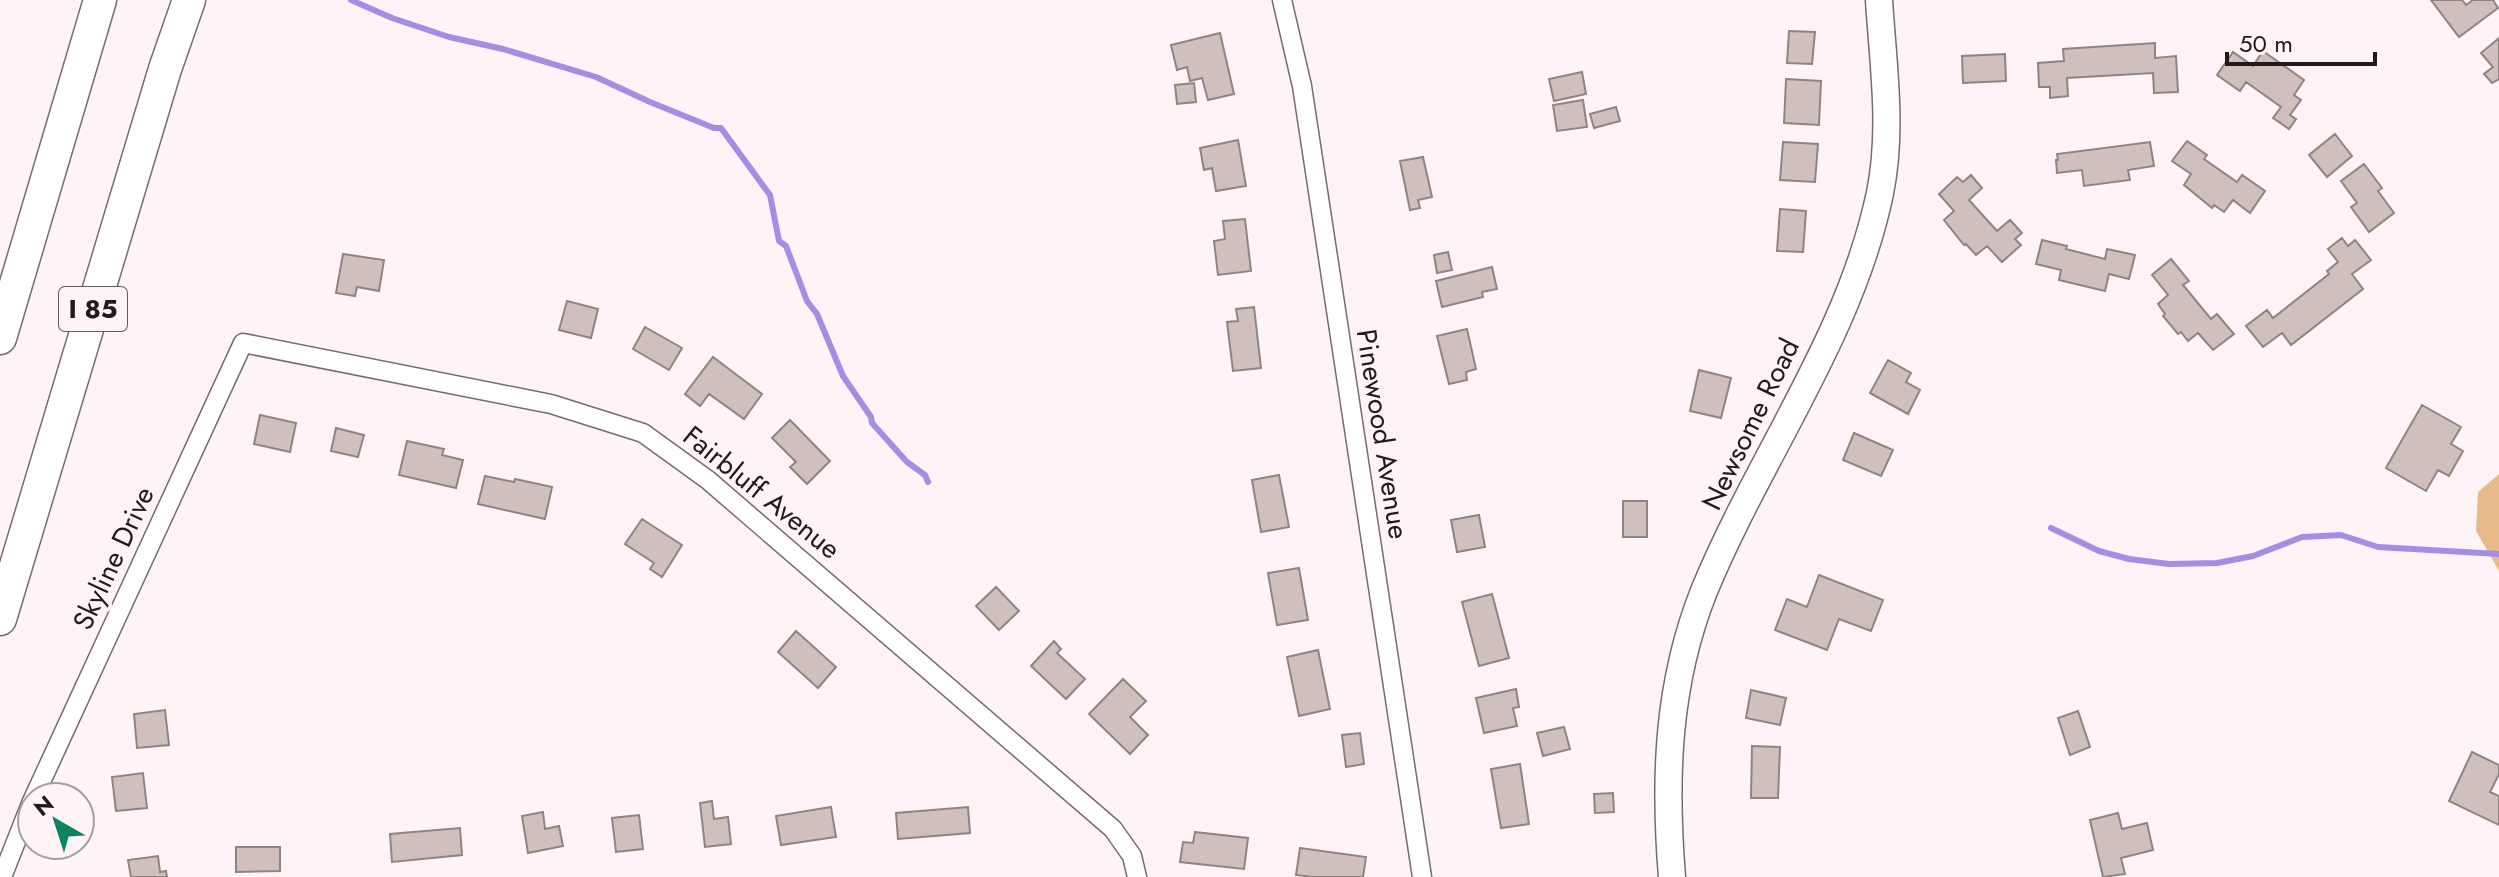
<svg xmlns="http://www.w3.org/2000/svg" width="2499" height="877" viewBox="0 0 2499 877" font-family="Jost,sans-serif">
	<rect width="100%" height="100%" fill="#fef4f7"/>
	<path fill="#e9ba89" d="M2499 474V571L2476 531 2478 492Z"/>
	<g fill="none" stroke-linecap="round" stroke-linejoin="round">
		<path stroke="#a18fe4" stroke-width="6" d="M351 0 392 18 449 37 503 49 596 77 650 102 714 128H721L770 195 779 241 786 246 807 301 817 314 843 376 871 417 872 423 907 462 925 475 928 482
			M2051 528 2099 551 2129 559 2169 564 2217 563 2253 556 2302 537 2341 535 2378 547 2499 554"/>
	</g>
	<path fill="#d0c0bd" stroke="#91837f" stroke-width="2" d="M2431 0H2462L2466 5 2473 0H2493L2498 8 2459 37Z
		M1789 31 1815 32 1812 64 1787 63Z
		M1220 33 1234 94 1208 100 1202 78 1190 81 1187 67 1177 70 1171 45Z
		M2499 38V79L2492 83 2484 74 2493 67 2481 53Z
		M2155 43V58L2176 56 2178 92 2154 93 2153 73 2067 78 2068 96 2050 98V87H2039L2038 63 2064 61 2063 49Z
		M2263 51 2304 80 2294 95 2301 100 2290 115 2296 119 2289 129 2273 118 2281 107 2246 82 2240 91 2217 75 2233 52 2253 66Z
		M2005 54 2006 81 1963 83 1962 56Z
		M1582 72 1586 94 1554 101 1549 79Z
		M1786 79 1821 81 1819 125 1784 123Z
		M1194 83 1196 102 1177 104 1175 85Z
		M1583 100 1587 127 1557 131 1553 105Z
		M1616 107 1620 121 1594 128 1590 114Z
		M2335 134 2352 156 2327 177 2309 155Z
		M1238 140 1246 186 1216 191 1212 168 1204 170 1200 148Z
		M2187 141 2207 155 2204 159 2237 182 2242 175 2265 191 2250 213 2233 200 2224 212 2214 205 2212 208 2184 185 2191 174 2172 161Z
		M1783 142 1818 144 1815 182 1780 180Z
		M2150 142 2154 166 2128 170 2130 180 2084 186 2082 170 2057 173 2056 160H2058L2057 154Z
		M1423 157 1432 197 1418 200 1420 208 1410 210 1400 161Z
		M2364 164 2382 188 2378 191 2394 213 2369 232 2351 207 2357 203 2341 181Z
		M1971 175 1982 188 1969 200 1997 231 2010 220 2022 233 2015 239 2021 245 2002 262 1987 246 1976 255 1966 244 1964 245 1944 220 1954 211 1939 194 1957 177 1963 182Z
		M1780 209 1806 211 1803 252 1777 251Z
		M1245 219 1251 271 1218 275 1214 241 1225 239 1223 221Z
		M2342 238 2348 246 2355 240 2371 260 2352 274 2363 289 2291 345 2282 333 2263 347 2246 326 2267 310 2273 318 2329 274 2327 271 2338 262 2328 249Z
		M2042 240 2067 246 2066 249 2105 259 2107 249 2135 255 2129 279 2109 274 2105 291 2059 280 2061 270 2036 264Z
		M1448 252 1452 270 1437 273 1434 255Z
		M343 254 384 260 379 291 357 287 355 296 336 293Z
		M2171 259 2189 281 2183 285 2211 319 2217 314 2234 334 2213 350 2198 333 2188 341 2181 332 2178 334 2163 316 2165 314 2158 304 2168 295 2152 275Z
		M1492 267 1497 289 1482 292 1483 297 1442 307 1436 281Z
		M567 301 598 309 591 338 559 330Z
		M1254 307 1261 368 1233 371 1227 322 1238 321 1236 309Z
		M645 327 682 348 669 370 633 349Z
		M1467 329 1476 369 1466 372 1467 380 1449 384 1437 336Z
		M713 357 762 394 744 419 709 394 700 406 685 394Z
		M1888 360 1911 373 1906 382 1920 390 1908 414 1870 393Z
		M1699 370 1731 378 1721 418 1690 411Z
		M2422 405 2461 427 2451 444 2463 451 2449 476 2438 470 2426 491 2386 468Z
		M260 415 296 423 290 452 254 444Z
		M790 420 830 461 807 484 790 467 796 462 772 438Z
		M336 428 364 435 358 457 331 451Z
		M1854 433 1893 450 1881 476 1843 460Z
		M407 441 444 449 442 455 463 460 456 488 399 475Z
		M1279 475 1289 527 1261 532 1252 480Z
		M485 476 514 482 515 479 552 487 545 519 478 504Z
		M1623 501H1647V537H1623Z
		M1479 515 1485 547 1457 552 1451 520Z
		M642 519 682 545 662 577 650 569 654 563 625 544Z
		M1299 568 1308 620 1277 625 1268 573Z
		M1819 575 1883 600 1871 631 1839 619 1827 650 1775 630 1787 599 1807 607Z
		M996 587 1019 611 999 630 976 606Z
		M1492 594 1509 658 1479 666 1462 602Z
		M796 631 836 667 818 688 778 652Z
		M1054 641 1061 649 1057 653 1085 679 1066 699 1031 666Z
		M1318 650 1330 709 1299 716 1287 657Z
		M1123 679 1146 701 1130 717 1148 735 1130 754 1089 714Z
		M1516 689 1519 707 1513 708 1517 726 1484 733 1476 698Z
		M1751 690 1786 698 1780 725 1746 718Z
		M165 710 169 745 137 748 134 714Z
		M2078 711 2090 747 2070 755 2058 718Z
		M1564 727 1570 749 1543 756 1537 733Z
		M1360 733 1364 764 1346 767 1342 735Z
		M1752 746 1780 747 1778 798H1751Z
		M2472 752 2499 765V774L2490 792 2499 796V825L2449 801Z
		M1520 764 1529 824 1501 828 1491 769Z
		M143 773 147 808 116 811 112 777Z
		M1613 793 1614 812 1595 813 1594 794Z
		M712 801 714 819 728 817 731 844 705 847 700 803Z
		M831 807 836 837 781 845 776 816Z
		M968 807 970 833 898 839 896 813Z
		M543 812 545 829 559 826 563 846 528 853 522 816Z
		M2118 813 2122 829 2147 823 2153 850 2121 858 2125 874 2103 877 2090 820Z
		M639 815 643 849 616 852 612 818Z
		M460 828 462 855 392 862 390 834Z
		M1195 832 1248 838 1244 869 1180 862 1183 842 1193 843Z
		M236 847H280V871L236 872Z
		M1300 848 1366 857 1363 877H1313L1296 875Z
		M158 856 160 872 166 871 167 877H131L128 860Z"/>
	<g fill="none" stroke-linecap="round" stroke-linejoin="round">
		<g stroke="#786a6e" stroke-width="21">
			<path id="street" d="M1282 0 1302 86 1422 877
				M34 797 243 343 551 404 643 433 708 480 1113 829 1132 856 1137 877
				M2 877 32 801"/>
		</g>
		<g stroke="#786a6e" stroke-width="29">
			<path id="secondary" d="M1672 877C1664 779 1667 684 1704 591 1759 457 1850 337 1880 193 1893 129 1883 64 1879 0"/>
		</g>
		<g stroke="#786a6e" stroke-width="35">
			<path id="highway" d="M0 338 100 0
				M0 619 165 69 189 0"/>
		</g>
		<use href="#street" stroke="#fff" stroke-width="18"/>
		<use href="#secondary" stroke="#fff" stroke-width="26"/>
		<use href="#highway" stroke="#fff" stroke-width="32"/>
	</g>
	<g text-anchor="middle" stroke-width="7" stroke-linejoin="round" paint-order="stroke">
		<rect fill="#fef4f7" stroke="#635b5d" stroke-width="2" x="59" y="287" width="68" height="44" rx="6"/>
		<g font-size="26" font-weight="bold" fill="#201a1b">
			<text x="93" y="318">I 85</text>
		</g>
		<g font-size="28" fill="#201a1b" stroke="#fef4f7">
			<text transform="translate(1750 424) rotate(-64)" y="10">Newsome Road</text>
			<text transform="translate(1383 434) rotate(81)" y="10">Pinewood Avenue</text>
			<text transform="translate(762 492) rotate(39)" y="10">Fairbluff Avenue</text>
			<text transform="translate(113 558) rotate(-65)" y="10">Skyline Drive</text>
		</g>
	</g>
	<g transform="translate(56 821) rotate(321)"><circle r="38" fill="#fef4f7" stroke="#a59d9f" stroke-width="2"/>
	<path d="M0-6L14 30L0 20L-14 30Z" fill="#0e8464"/>
	<text y="-12" font-size="22" font-weight="bold" text-anchor="middle" fill="#201a1b">N</text>
	</g>
	<path d="M2227 52v12h148v-12" fill="none" stroke="#201a1b" stroke-width="4"/>
	<text x="2239" y="52" font-size="24" fill="#201a1b" stroke="#fef4f7" stroke-width="6" paint-order="stroke">50 m</text>
</svg>
